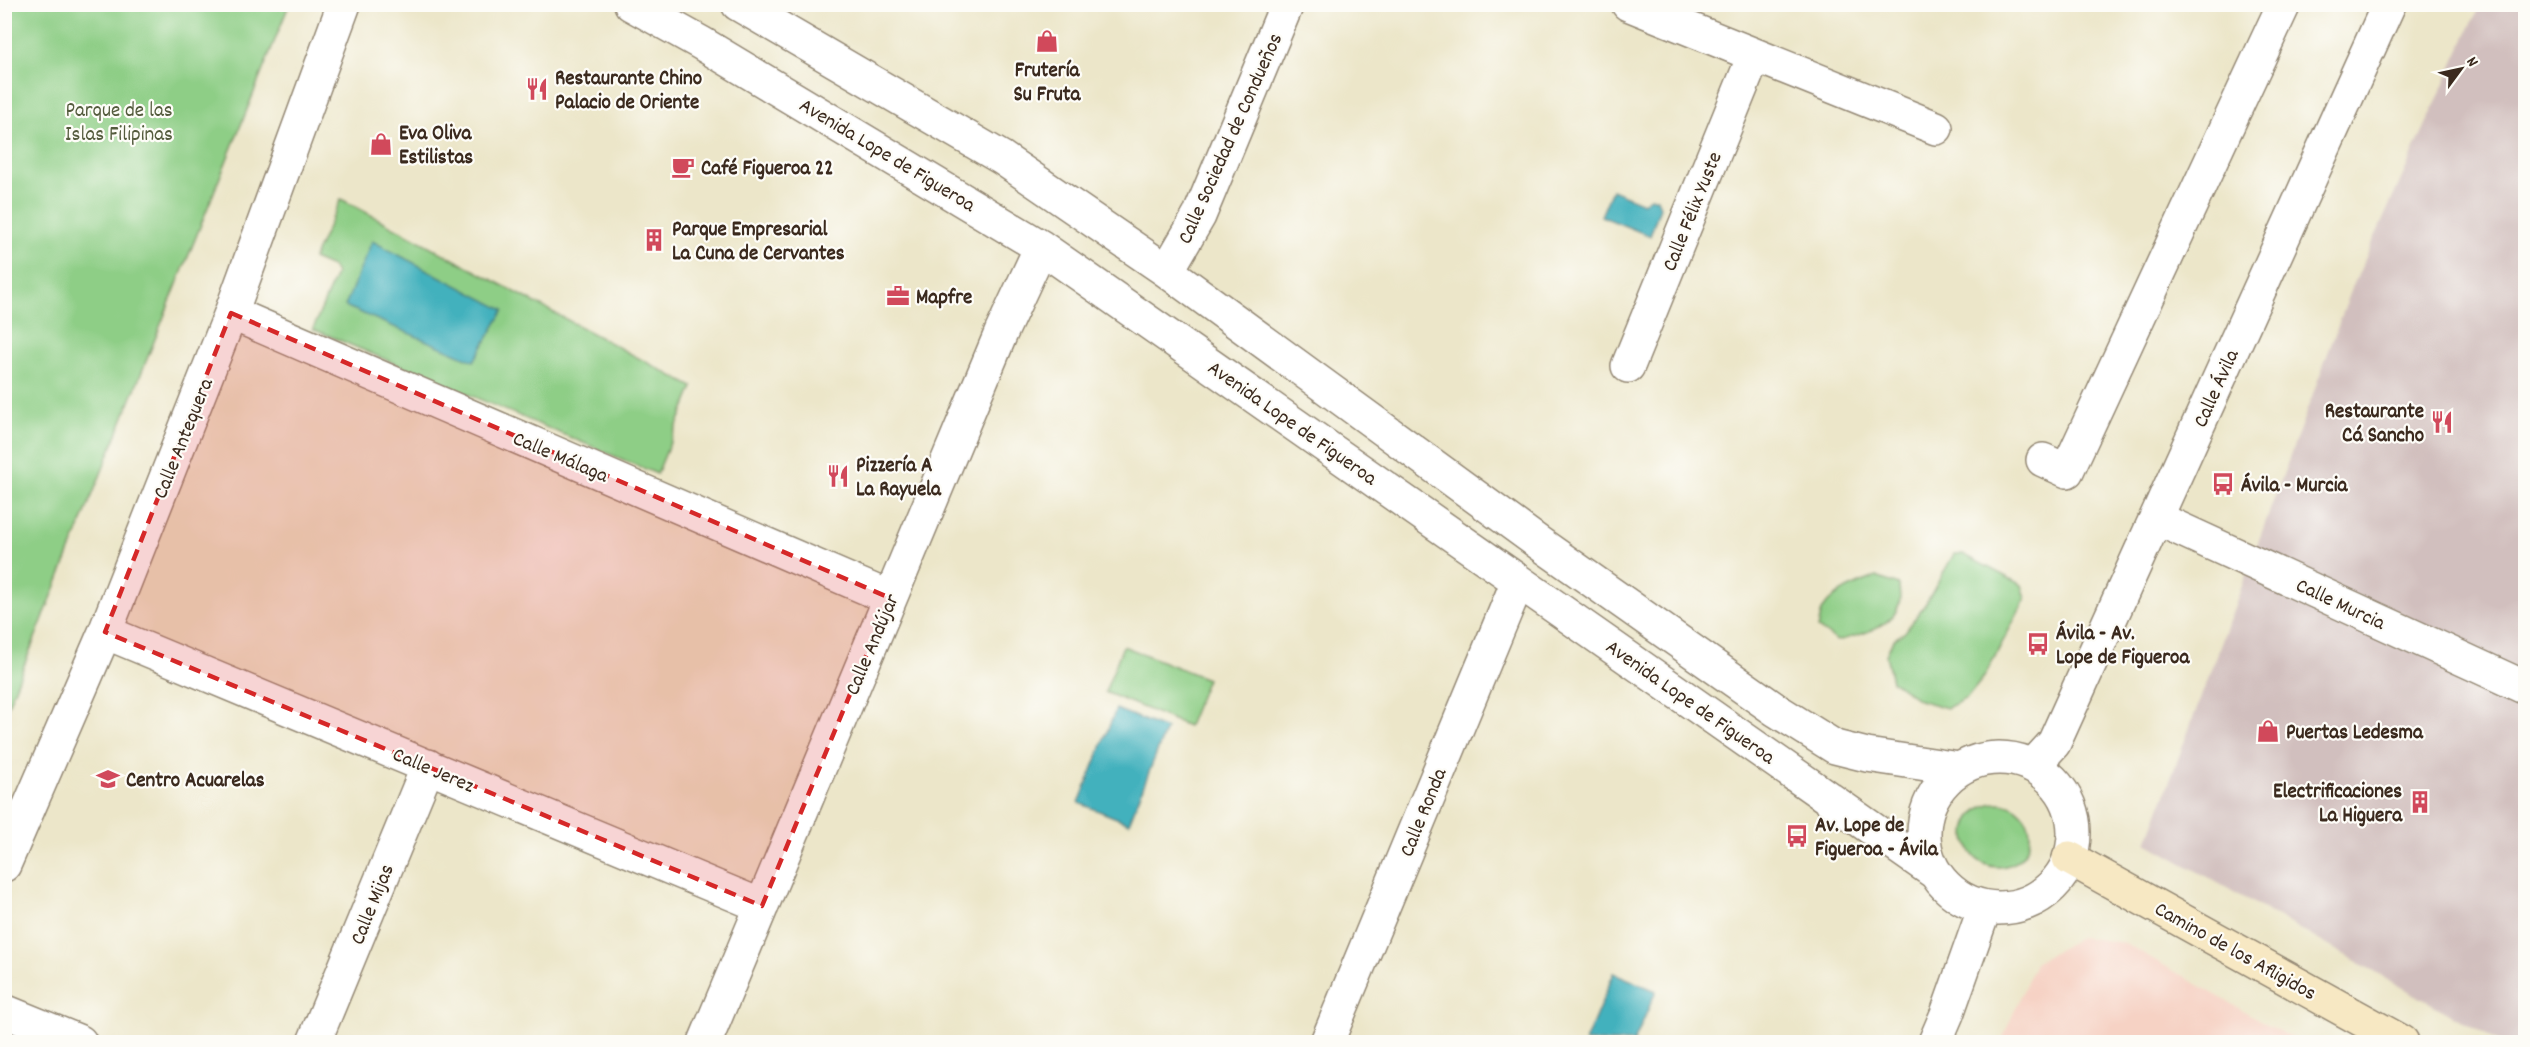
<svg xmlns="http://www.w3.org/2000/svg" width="2530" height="1047" viewBox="0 0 2530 1047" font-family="Dekko,sans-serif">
	<rect width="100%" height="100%" fill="#fdfcf7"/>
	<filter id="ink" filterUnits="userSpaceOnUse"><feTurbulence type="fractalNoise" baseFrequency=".0167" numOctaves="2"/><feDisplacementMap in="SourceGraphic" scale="12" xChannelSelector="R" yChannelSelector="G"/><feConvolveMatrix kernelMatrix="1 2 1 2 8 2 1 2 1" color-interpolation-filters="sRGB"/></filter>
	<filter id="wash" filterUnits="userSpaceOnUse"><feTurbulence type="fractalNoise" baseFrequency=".008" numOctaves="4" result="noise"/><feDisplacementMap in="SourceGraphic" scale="24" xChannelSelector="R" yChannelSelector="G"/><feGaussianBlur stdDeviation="1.35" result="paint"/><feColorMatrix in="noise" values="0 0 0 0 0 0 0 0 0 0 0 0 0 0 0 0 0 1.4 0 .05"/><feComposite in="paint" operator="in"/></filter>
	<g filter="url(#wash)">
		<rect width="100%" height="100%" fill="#ece6c9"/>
		<path fill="#f6d2c4" d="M2081 937 2125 943 2298 1042H2001L2035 963Z"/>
		<path fill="#d1bfbe" d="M2480 5H2525V1042H2499L2147 843 2352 288Z"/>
		<path fill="#8ece86" stroke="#647c52" stroke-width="1.5" d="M5 4 289 5 5 713 4 5Z
			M341 199 693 387 657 474 313 329 336 274 332 267 313 259Z
			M1954 554H1963L2022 585 2026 598 1984 677 1967 698 1947 708 1919 700 1892 681 1886 655 1893 640 1905 632 1926 603Z
			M1876 577 1899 585C1899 591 1901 599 1899 604 1893 628 1857 636 1837 641L1818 628C1820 622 1820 614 1823 609 1833 592 1859 583 1876 577Z
			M1123 646 1207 679 1188 726 1105 692Z
			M1966 835a32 32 0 1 1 64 0a32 32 0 1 1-64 0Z"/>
		<path fill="#42b1bd" stroke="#3e6e6e" stroke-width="1.5" d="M1612 190 1643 203 1650 198H1657L1660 207 1650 236 1601 216Z
			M372 241 504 310 474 361 345 306Z
			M1116 709 1166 729 1129 823 1079 803Z
			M1614 973 1656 991 1634 1042H1585Z"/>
	</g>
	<g filter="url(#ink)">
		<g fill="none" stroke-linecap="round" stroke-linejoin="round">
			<g stroke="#948874" stroke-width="36">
				<path id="street" d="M631 4 701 43 1041 247 1934 872
					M738 4 1002 158 1167 271 1539 543 1776 710 1835 747 1867 755 1959 769
					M1628 4 1936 128
					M1167 271 1199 216 1287 4
					M231 313 890 598
					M1628 366 1754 56
					M2043 460 2067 471 2284 4
					M2156 518 2526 688
					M105 632 762 906
					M1924 833a75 75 0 1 1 150 0a75 75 0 1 1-150 0Z
					M2033 766 2054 743 2389 4
					M4 865 105 632 231 313 344 4
					M4 1011 80 1042
					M314 1042 428 766
					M705 1042 1001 333 1041 247
					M1327 1042 1518 581
					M1935 1042 1947 1014 1985 907"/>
			</g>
			<g stroke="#948874" stroke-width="36">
				<path id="secondary" d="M2069 858 2402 1042"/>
			</g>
			<use href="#street" stroke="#fff" stroke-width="33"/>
			<use href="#secondary" stroke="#f7e8c3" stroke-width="33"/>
		</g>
	</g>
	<path fill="#d62828" fill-opacity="0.2" stroke="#d62828" stroke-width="4.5" stroke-dasharray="12 8" stroke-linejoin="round" d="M231 313 890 598 762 906 105 632Z"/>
	<defs>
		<g id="shop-bare" transform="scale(1.8)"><path d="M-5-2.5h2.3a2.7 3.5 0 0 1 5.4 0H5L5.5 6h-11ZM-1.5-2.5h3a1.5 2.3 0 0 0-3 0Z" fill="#d1495b" stroke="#fdfcf7" stroke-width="2.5" paint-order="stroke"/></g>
		<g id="restaurant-bare" transform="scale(1.8)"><path d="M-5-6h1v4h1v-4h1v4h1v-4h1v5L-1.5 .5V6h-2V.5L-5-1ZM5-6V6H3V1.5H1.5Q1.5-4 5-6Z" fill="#d1495b" stroke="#fdfcf7" stroke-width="2.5" paint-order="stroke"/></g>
		<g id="cafe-bare" transform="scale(1.8)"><path d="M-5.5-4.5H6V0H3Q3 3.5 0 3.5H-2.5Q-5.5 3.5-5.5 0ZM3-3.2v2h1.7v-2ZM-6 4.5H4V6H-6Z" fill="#d1495b" stroke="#fdfcf7" stroke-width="2.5" paint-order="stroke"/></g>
		<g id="building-bare" transform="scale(1.8)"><path d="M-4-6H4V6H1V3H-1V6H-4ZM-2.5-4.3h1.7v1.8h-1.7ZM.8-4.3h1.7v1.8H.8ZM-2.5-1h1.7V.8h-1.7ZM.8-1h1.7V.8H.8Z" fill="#d1495b" stroke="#fdfcf7" stroke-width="2.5" paint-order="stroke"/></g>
		<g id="office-bare" transform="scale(1.8)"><path d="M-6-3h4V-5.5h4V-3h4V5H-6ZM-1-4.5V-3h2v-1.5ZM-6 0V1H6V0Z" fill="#d1495b" stroke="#fdfcf7" stroke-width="2.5" paint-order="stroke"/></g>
		<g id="bus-bare" transform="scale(1.8)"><path d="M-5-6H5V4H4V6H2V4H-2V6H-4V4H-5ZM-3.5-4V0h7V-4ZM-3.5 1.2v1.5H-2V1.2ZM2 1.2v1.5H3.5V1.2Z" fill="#d1495b" stroke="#fdfcf7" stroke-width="2.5" paint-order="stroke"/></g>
		<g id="school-bare" transform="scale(1.8)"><path d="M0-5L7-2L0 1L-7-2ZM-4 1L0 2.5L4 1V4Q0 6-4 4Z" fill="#d1495b" stroke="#fdfcf7" stroke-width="2.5" paint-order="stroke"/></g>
	</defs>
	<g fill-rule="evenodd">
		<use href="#shop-bare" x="1047" y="41"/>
		<use href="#restaurant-bare" x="537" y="89"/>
		<use href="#shop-bare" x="381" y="144"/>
		<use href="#cafe-bare" x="683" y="167"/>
		<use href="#building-bare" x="654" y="240"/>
		<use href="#office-bare" x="898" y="296"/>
		<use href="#restaurant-bare" x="2442" y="422"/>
		<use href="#restaurant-bare" x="838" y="476"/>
		<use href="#bus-bare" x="2223" y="484"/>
		<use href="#bus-bare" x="2038" y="644"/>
		<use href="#shop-bare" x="2268" y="731"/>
		<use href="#school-bare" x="108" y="779"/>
		<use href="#building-bare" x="2420" y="802"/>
		<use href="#bus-bare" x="1797" y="836"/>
	</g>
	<g text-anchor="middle" stroke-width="4.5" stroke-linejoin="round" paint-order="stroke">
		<g font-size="21" font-weight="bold" fill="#3b2a1e" stroke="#fdfcf7" text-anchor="start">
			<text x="1047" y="76" text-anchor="middle">Frutería<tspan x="1047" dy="24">Su Fruta</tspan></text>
			<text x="555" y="84">Restaurante Chino<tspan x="555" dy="24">Palacio de Oriente</tspan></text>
			<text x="399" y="139">Eva Oliva<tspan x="399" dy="24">Estilistas</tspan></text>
			<text x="701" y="174">Café Figueroa 22</text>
			<text x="672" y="235">Parque Empresarial<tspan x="672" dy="24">La Cuna de Cervantes</tspan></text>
			<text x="916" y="303">Mapfre</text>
			<text x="2424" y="417" text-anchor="end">Restaurante<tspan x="2424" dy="24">Cá Sancho</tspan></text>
			<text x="856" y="471">Pizzería A<tspan x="856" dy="24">La Rayuela</tspan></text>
			<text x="2241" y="491">Ávila - Murcia</text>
			<text x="2056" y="639">Ávila - Av.<tspan x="2056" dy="24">Lope de Figueroa</tspan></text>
			<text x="2286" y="738">Puertas Ledesma</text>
			<text x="126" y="786">Centro Acuarelas</text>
			<text x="2402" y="797" text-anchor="end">Electrificaciones<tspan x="2402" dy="24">La Higuera</tspan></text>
			<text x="1815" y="831">Av. Lope de<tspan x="1815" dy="24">Figueroa - Ávila</tspan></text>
		</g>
		<g font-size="21" fill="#545b3d" stroke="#fdfcf7">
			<text x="119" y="116">Parque de las<tspan x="119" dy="24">Islas Filipinas</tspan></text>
		</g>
		<g font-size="21" fill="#3b2a1e" stroke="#fdfcf7">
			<text transform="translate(1229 138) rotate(-66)" y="7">Calle Sociedad de Condueños</text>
			<text transform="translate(888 154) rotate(31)" y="7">Avenida Lope de Figueroa</text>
			<text transform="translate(1691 211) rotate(-68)" y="7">Calle Félix Yuste</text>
			<text transform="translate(2215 388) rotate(-66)" y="7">Calle Ávila</text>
			<text transform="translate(1293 422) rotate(35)" y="7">Avenida Lope de Figueroa</text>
			<text transform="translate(182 438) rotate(-68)" y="7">Calle Antequera</text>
			<text transform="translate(561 456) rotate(23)" y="7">Calle Málaga</text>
			<text transform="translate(2341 603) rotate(25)" y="7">Calle Murcia</text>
			<text transform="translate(871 644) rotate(-67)" y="7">Calle Andújar</text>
			<text transform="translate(1691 701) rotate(35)" y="7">Avenida Lope de Figueroa</text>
			<text transform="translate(434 769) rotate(23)" y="7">Calle Jerez</text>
			<text transform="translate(1422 812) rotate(-68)" y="7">Calle Ronda</text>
			<text transform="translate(371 904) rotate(-68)" y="7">Calle Mijas</text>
			<text transform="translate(2236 950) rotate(29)" y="7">Camino de los Afligidos</text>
		</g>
	</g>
	<rect width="2530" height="1047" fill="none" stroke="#fdfcf7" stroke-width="24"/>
	<g transform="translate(2461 69) rotate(57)" stroke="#fdfcf7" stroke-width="4.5" paint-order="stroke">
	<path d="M0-4.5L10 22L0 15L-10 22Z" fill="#3b2a1e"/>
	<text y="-9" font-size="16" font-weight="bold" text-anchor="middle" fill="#3b2a1e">N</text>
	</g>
</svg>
